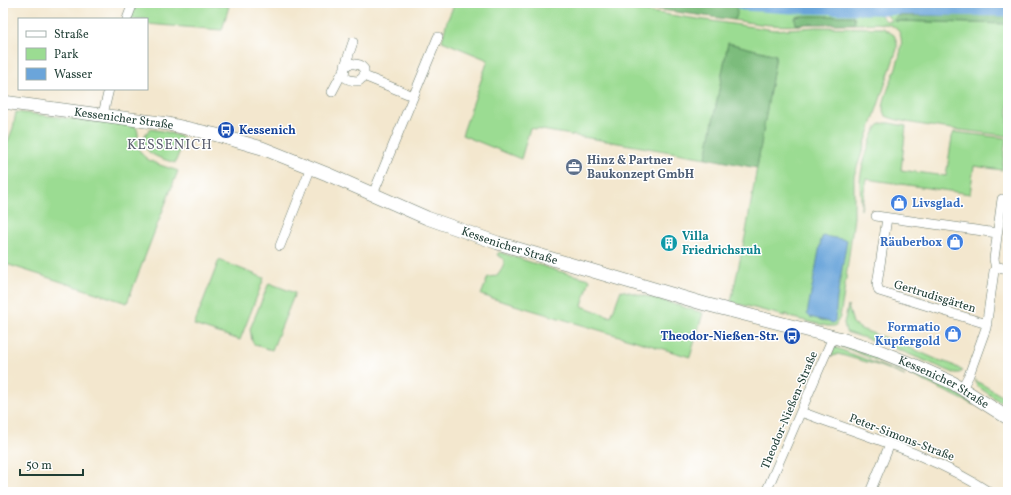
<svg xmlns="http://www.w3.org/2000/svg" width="1011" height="495" viewBox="0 0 1011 495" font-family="Vollkorn,serif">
	<rect width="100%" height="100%" fill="#fff"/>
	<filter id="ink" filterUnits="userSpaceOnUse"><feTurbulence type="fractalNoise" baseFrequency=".025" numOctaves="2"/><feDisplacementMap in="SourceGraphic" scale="8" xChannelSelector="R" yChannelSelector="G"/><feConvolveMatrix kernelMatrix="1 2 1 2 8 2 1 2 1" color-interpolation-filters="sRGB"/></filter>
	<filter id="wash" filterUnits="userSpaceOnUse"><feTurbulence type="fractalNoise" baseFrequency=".012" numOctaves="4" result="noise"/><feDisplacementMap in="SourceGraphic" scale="16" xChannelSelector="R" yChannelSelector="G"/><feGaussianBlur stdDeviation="0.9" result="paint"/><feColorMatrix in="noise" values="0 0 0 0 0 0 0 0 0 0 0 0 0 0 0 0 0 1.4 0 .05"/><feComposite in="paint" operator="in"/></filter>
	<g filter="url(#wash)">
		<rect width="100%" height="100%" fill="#f3e7ce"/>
		<path fill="#9bdc92" stroke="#5d8c63" d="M135 3H195L229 6 222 30 147 24V19H129Z
			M455 3H587L774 30 816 27 883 28 894 35 897 42V49L854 176V217L844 293 840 317 835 326H827L789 317V315L785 314V316L731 302 746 232 776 55 728 43 706 158 530 128 521 159 462 135 488 60 442 41 447 21Z
			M781 3H891L893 5Z
			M734 5 747 8 781 10 878 12 886 21H892L884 12H964L951 15 898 16 894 20 895 21 1008 24V136C990 133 893 124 885 115 873 102 923 36 890 25 879 22 865 24 853 24L855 22 854 16H801L796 17V24L801 25C778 27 756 24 734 20L736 18Z
			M16 112 135 126C140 132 137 138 138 145 140 162 165 166 178 171L127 303 3 263V154L13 128Z
			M889 123 906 126 901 170 946 176 952 137 954 132 1006 138 1002 170 974 166 970 194 866 179 861 210C862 201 860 192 860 182 860 171 871 134 878 126 880 123 885 123 889 123Z
			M151 129 167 132 185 138 175 163C164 159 142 155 144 139 145 134 147 131 151 129Z
			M499 252 558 271 590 279 582 306 611 317 621 290 661 300 703 313 690 357 481 295 488 277 497 276C501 271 505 265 504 259L497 255Z
			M219 260 264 278 240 340 194 325Z
			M269 283 295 293 272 350 255 345 252 341 250 329Z
			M848 306 853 323 861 329 904 345 938 360 951 364 963 371 959 373H954L887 345 846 332 844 323Z
			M838 345H845L941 383 974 404V405L899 369Z
			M834 347 893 370 905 376 877 365 838 354 831 357Z
			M975 380 1002 396 1000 402 977 386Z"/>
		<path fill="#7cbc7c" stroke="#4e7c58" d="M611 3H714L734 5C738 10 738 16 734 20Z
			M891 3H957V5C946 5 897 7 891 3Z
			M964 12H1008V24L894 21V19L898 16 951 15Z
			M801 16H854L855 22 853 24H796L795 19 796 17Z
			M728 43 776 55 757 168 706 158Z"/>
		<path fill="#6ba5da" stroke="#457187" d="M823 236 847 240 837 298 835 321 833 323 810 317 807 314 821 240Z"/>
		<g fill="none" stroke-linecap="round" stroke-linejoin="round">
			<path stroke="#6ba5da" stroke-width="15" d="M743 3 791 6 1008 9"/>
		</g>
	</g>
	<g filter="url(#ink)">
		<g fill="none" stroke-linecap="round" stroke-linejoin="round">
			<g stroke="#69786a" stroke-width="10">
				<path id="minor" d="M127 19 133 3
					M350 63 360 65 364 69V76L359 81C353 81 347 80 344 76L345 67Z
					M345 66 353 42
					M364 76 413 96
					M332 92 343 71
					M103 114 109 89
					M373 194 438 37
					M876 216 997 233
					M887 218 877 285 879 291 987 324
					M280 246 311 167
					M996 269 994 259 1002 199
					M962 388 969 375 986 328 994 271 998 267 1008 269
					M801 412C865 436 932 454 989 492
					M766 492 833 337
					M870 492 890 444"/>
			</g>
			<g stroke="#69786a" stroke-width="14">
				<g id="secondary">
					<path id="s1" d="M3 102 168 124 217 135 262 148 327 174 427 218 498 243 705 304 838 338 879 351 906 362 953 383 1008 418"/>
				</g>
			</g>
			<use href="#minor" stroke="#fff" stroke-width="9"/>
			<use href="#secondary" stroke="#fff" stroke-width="13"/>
		</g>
	</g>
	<defs>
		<g id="bus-disc" transform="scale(0.9)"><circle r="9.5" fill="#1a4fb4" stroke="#fff"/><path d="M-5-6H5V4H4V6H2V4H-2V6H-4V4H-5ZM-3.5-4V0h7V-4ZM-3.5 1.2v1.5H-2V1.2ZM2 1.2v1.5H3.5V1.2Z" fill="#fff"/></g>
		<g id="office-disc" transform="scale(0.9)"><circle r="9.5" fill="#5c6f8a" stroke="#fff"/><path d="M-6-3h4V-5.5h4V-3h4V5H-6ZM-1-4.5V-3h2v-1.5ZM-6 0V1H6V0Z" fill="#fff"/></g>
		<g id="shop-disc" transform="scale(0.9)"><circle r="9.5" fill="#3f7fe0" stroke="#fff"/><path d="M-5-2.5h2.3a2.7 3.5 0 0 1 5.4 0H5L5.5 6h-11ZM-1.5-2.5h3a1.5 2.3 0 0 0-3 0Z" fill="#fff"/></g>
		<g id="building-disc" transform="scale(0.9)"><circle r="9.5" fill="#0f9aa8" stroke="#fff"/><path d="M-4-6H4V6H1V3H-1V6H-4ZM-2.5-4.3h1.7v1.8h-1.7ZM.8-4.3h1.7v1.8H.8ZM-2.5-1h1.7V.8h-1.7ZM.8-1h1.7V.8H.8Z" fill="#fff"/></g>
	</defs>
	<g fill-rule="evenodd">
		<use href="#bus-disc" x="226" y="130"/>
		<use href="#office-disc" x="574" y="167"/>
		<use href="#shop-disc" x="899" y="203"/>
		<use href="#shop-disc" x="955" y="242"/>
		<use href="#building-disc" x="669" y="243"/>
		<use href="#shop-disc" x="953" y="334"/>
		<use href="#bus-disc" x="792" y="336"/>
	</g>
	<g text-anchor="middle" stroke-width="3" stroke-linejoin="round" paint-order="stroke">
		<g font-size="12" fill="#1f3d34" stroke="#fff">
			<text dy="4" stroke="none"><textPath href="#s1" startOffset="122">Kessenicher Straße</textPath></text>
			<text dy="4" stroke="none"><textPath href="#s1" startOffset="530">Kessenicher Straße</textPath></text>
			<text transform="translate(935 296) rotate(17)" y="4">Gertrudisgärten</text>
			<text dy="4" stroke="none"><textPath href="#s1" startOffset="986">Kessenicher Straße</textPath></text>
			<text transform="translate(789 410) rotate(-67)" y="4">Theodor-Nießen-Straße</text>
			<text transform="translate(902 437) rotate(21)" y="4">Peter-Simons-Straße</text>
		</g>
		<g font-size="12" font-weight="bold" fill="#164399" stroke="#fff" text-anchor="start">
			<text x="239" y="134">Kessenich</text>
			<text x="779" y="340" text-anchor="end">Theodor-Nießen-Str.</text>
		</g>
		<g font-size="12" font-weight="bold" fill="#4e5e75" stroke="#fff" text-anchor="start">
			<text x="587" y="164">Hinz &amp; Partner<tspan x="587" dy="14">Baukonzept GmbH</tspan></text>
		</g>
		<g font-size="12" font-weight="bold" fill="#366cbe" stroke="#fff" text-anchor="end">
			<text x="912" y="207" text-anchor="start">Livsglad.</text>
			<text x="942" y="246">Räuberbox</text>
			<text x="940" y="331">Formatio<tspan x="940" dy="14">Kupfergold</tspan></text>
		</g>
		<g font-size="12" font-weight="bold" fill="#0d838f" stroke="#fff" text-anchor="start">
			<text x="682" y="240">Villa<tspan x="682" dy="14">Friedrichsruh</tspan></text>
		</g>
		<g font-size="14" letter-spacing="1" fill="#5c5f6f" stroke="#fff">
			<text x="170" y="149">KESSENICH</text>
		</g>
	</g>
	<rect width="1011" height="495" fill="none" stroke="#fff" stroke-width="16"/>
	<rect x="18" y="18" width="130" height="72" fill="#ffffff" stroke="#a5b1ae"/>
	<rect x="26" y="31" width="20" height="6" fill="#ffffff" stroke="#a5b1ae"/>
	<text x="54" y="38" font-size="12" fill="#1f3d34">Straße</text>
	<rect x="26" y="48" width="20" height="12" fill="#9bdc92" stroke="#a5b1ae"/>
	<text x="54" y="58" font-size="12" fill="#1f3d34">Park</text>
	<rect x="26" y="68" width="20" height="12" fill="#6ba5da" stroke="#a5b1ae"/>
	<text x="54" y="78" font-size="12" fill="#1f3d34">Wasser</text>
	<path d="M20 469v6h63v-6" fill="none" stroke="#1f3d34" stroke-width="2"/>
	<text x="26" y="469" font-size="12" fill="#1f3d34" stroke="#ffffff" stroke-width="3" paint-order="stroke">50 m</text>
</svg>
